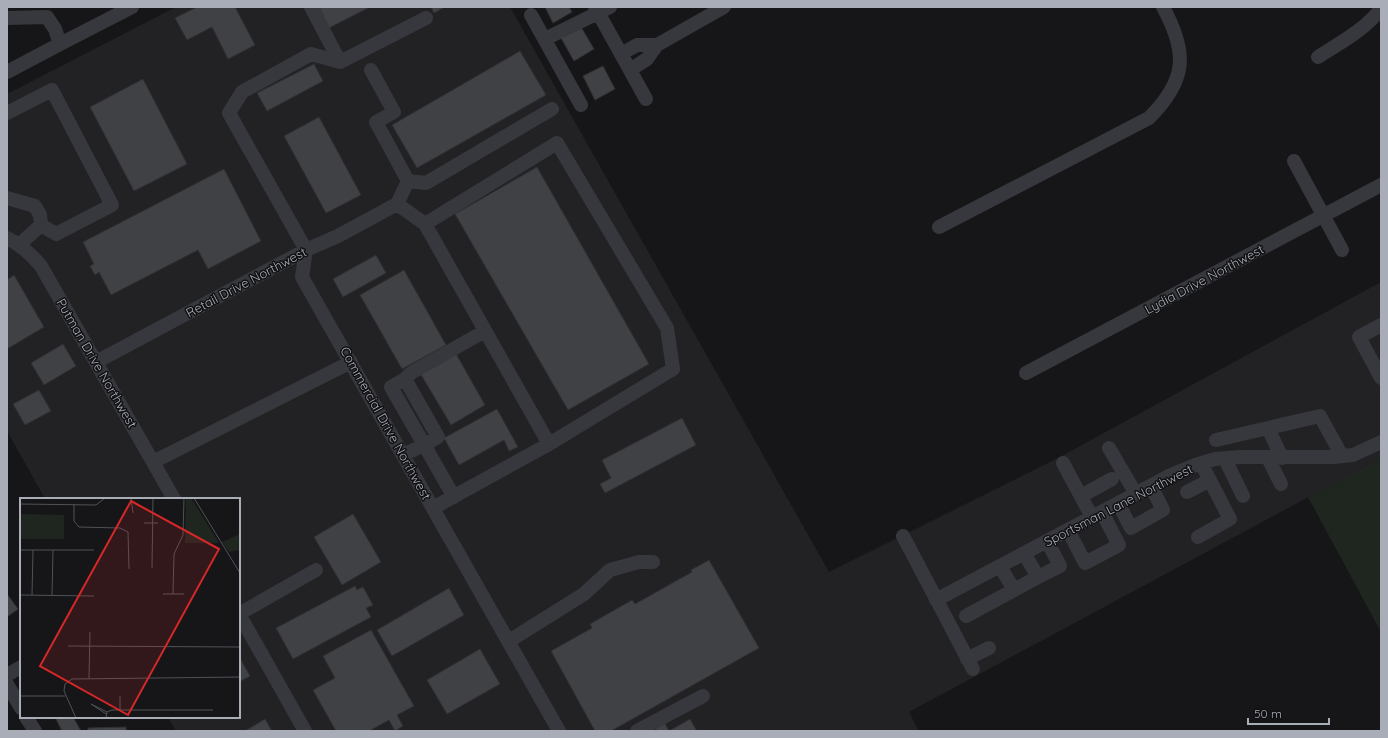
<svg xmlns="http://www.w3.org/2000/svg" width="1388" height="738" viewBox="0 0 1388 738" font-family="Quicksand,sans-serif">
	<rect width="100%" height="100%" fill="#161618"/>
	<path fill="#222225" d="M176 7H510L829 572 1056 459 1381 282V458L909 712 919 731H176L168 717H239V499H45L7 431V94Z"/>
	<path fill="#1e261f" d="M1381 458V632L1308 497Z"/>
	<path fill="#404145" stroke="#303034" d="M197 7H235L255 45 228 59 212 27 187 40 175 18Z
		M319 7H370L329 28Z
		M431 7H445L434 13Z
		M545 7H569L572 12 553 23Z
		M581 27 594 49 574 61 561 38Z
		M520 51 546 95 417 168 392 125Z
		M314 64 323 81 267 111 257 93Z
		M603 66 615 89 595 100 583 76Z
		M143 79 187 164 134 191 90 107Z
		M319 117 361 195 326 213 284 136Z
		M537 167 649 364 568 410 455 214Z
		M224 169 261 241 208 269 198 250 111 295 99 272 95 275 90 266 94 264 83 242Z
		M376 255 386 273 343 297 333 279Z
		M404 270 446 345 402 369 360 295Z
		M14 275 44 327 7 349V280Z
		M63 344 76 366 44 385 31 363Z
		M455 352 485 405 451 425 420 373Z
		M39 390 51 411 25 425 13 404Z
		M497 409 518 447 509 451 504 440 459 465 444 438Z
		M682 418 696 445 605 493 600 484 611 478 602 460Z
		M353 514 381 562 342 585 314 537Z
		M709 560 759 648 611 731H595L551 651 592 628 590 624 632 600 635 604 692 572 691 570Z
		M355 586 357 590 363 587 373 605 366 608 371 617 293 659 276 628Z
		M449 588 464 615 392 656 377 630Z
		M7 594 18 609 7 617Z
		M371 630 414 706 397 715 403 726 395 731 389 720 369 731H336L313 690 335 678 323 656Z
		M480 649 500 684 447 714 427 680Z
		M240 658 250 676 239 682V659Z
		M55 717H73L81 731H62Z
		M265 719 272 731H245Z
		M690 719 697 731H657L654 726 663 720 669 731Z
		M126 727V731H88V728Z"/>
	<g fill="none" stroke-linecap="round" stroke-linejoin="round">
		<path stroke="#37383d" stroke-width="14" d="M311 7 340 62
			M595 7 646 99
			M531 15 581 105
			M7 18 47 17 55 29 60 44 7 72
			M426 18 340 62 311 54 242 92 229 113 306 250 302 277 559 731
			M545 39 610 7
			M60 44 132 7
			M621 54 637 45H657L724 7
			M1318 57C1338 44 1368 28 1381 8
			M371 70 394 112 376 122 408 181 397 204
			M630 70 647 59 657 45
			M7 113 52 90 112 205 56 234 41 225 20 244
			M1294 161 1342 250
			M408 181 426 183 552 109
			M7 198 35 206 40 215 41 225
			M397 204 425 224 549 444
			M425 224 557 143 667 328 673 369 549 444 433 508
			M939 227 1149 118C1187 80 1188 53 1163 7
			M7 238C21 245 31 254 41 266L174 499
			M1381 325 1359 337 1381 378
			M96 362 306 250 338 236 397 204
			M1026 373 1381 185
			M405 379 411 373 485 331
			M1268 428 1282 458
			M1216 440 1320 416 1342 456
			M1109 448 1136 494
			M403 455 424 445 438 437 405 379 391 387 454 497
			M1268 458 1281 484
			M1225 459 1243 496
			M153 462 351 362
			M1063 463 1092 517
			M1187 492 1210 480
			M1081 496 1112 479
			M1118 503 1131 528 1163 510 1151 486
			M1068 530 1085 563 1119 545 1102 512
			M903 536 973 669
			M1198 537 1230 519 1201 463
			M1038 577 1060 566 1047 541
			M1014 590 1038 577 1024 553
			M936 600 1171 475 1198 464 1215 459 1240 457H1334L1353 455 1381 442
			M239 614 305 731
			M239 614 316 570
			M966 616 1014 590 1000 566
			M509 641 584 594 610 570 639 562H653
			M967 659 989 648
			M7 675 21 667
			M7 684 21 708
			M26 717 35 731
			M637 731 703 696"/>
	</g>
	<g text-anchor="middle" stroke-width="3" stroke-linejoin="round" paint-order="stroke">
		<g font-size="13" fill="#a8adb8" stroke="#111113">
			<text transform="translate(1204 279) rotate(-28)" y="5">Lydia Drive Northwest</text>
			<text transform="translate(246 282) rotate(-28)" y="5">Retail Drive Northwest</text>
			<text transform="translate(97 363) rotate(60)" y="5">Putman Drive Northwest</text>
			<text transform="translate(386 423) rotate(61)" y="5">Commercial Drive Northwest</text>
			<text transform="translate(1118 505) rotate(-27)" y="5">Sportsman Lane Northwest</text>
		</g>
	</g>
	<g transform="translate(20 498)">
		<rect width="220" height="220" fill="#161618"/>
		<path d="M166 0H171L199 45H165ZM0 16 44 17V41H0ZM220 36V52L209 54 202 44Z" fill="#1e261f"/>
		<path fill="none" stroke="#505258" stroke-width="1" d="M111 0 113 15M174 0 220 75M0 6 76 7 85 0M54 6V23L59 29 100 30 108 34 109 71M124 25H138M0 52H74M132 70 133 0M143 96H164M153 96 154 56 163 37 164 0M0 97 74 98M12 97 13 52M32 97 33 52M48 148 220 149M69 180 70 134M0 198H45M100 198V212M86 216 71 206 87 214M56 220 44 193 45 186 52 181 220 179M86 220 87 214 92 212H193"/>
		<path fill="#d62828" fill-opacity="0.15" stroke="#d62828" stroke-width="2" d="M111 3 199 51 108 217 20 168Z"/>
		<rect width="220" height="220" fill="none" stroke="#a8adb8" stroke-width="2"/>
	</g>
	<rect width="1388" height="738" fill="none" stroke="#a8adb8" stroke-width="16"/>
	<path d="M1248 718v6h81v-6" fill="none" stroke="#a8adb8" stroke-width="2"/>
	<text x="1254" y="718" font-size="12" fill="#a8adb8" stroke="#111113" stroke-width="3" paint-order="stroke">50 m</text>
</svg>
